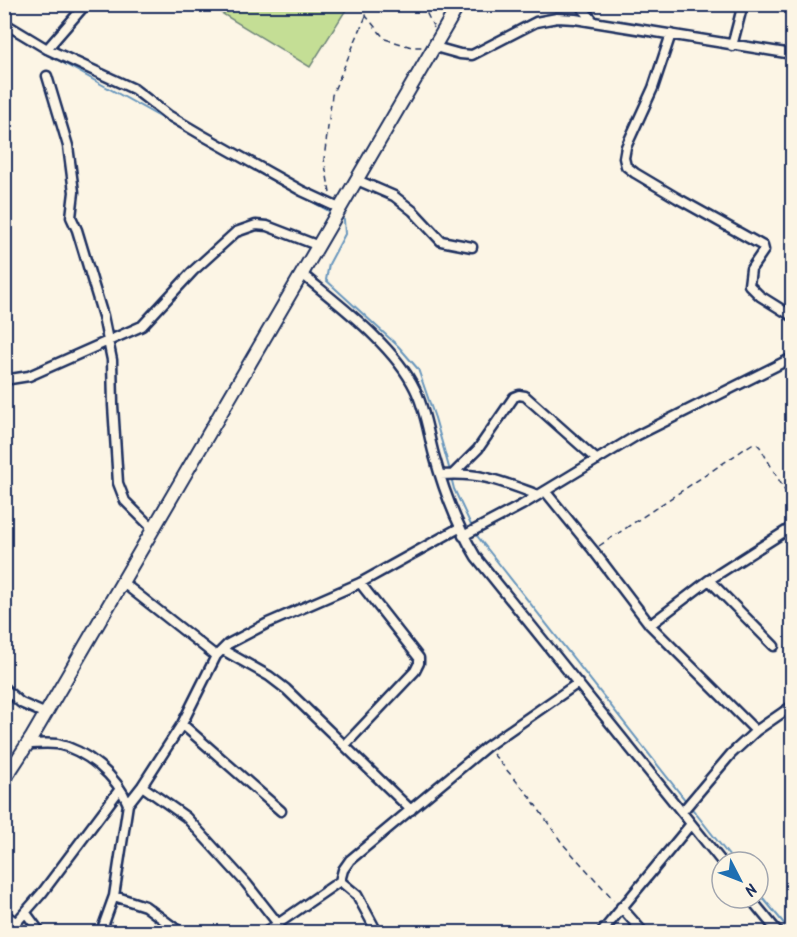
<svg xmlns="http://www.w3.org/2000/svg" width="797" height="937" viewBox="0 0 797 937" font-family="Kalam,sans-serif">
	<rect width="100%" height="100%" fill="#fcf5e5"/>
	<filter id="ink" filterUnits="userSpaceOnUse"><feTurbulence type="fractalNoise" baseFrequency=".0167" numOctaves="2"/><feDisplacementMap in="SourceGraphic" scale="12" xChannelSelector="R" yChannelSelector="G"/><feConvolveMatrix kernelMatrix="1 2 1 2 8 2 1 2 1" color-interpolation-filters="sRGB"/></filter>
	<g filter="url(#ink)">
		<path fill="#c4de95" stroke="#70867a" stroke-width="1.5" d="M208 5H349L310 67Z"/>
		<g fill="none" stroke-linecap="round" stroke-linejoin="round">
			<path stroke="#6796bd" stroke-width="2" d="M4 30 334 214
				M341 218 344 220 345 234 329 264 326 280 398 346 418 369 435 418 450 471
				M451 477 454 489 472 527
				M474 532 734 862
				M758 892 791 932"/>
			<g stroke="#1b2f5e" stroke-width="13">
				<path id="street" d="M579 4 594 22
					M4 23 47 49 134 89 168 115 202 135 302 191 341 209
					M671 34 653 88 626 147 624 158 626 166 635 173 677 198 763 246 764 250 751 269 749 285 760 296 792 316
					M732 46 743 4
					M435 47 460 54 472 55 536 22 557 18 575 19 792 54
					M47 49 86 4
					M47 76 68 146 74 192 71 217 77 230 103 316 112 360 113 405 118 483 125 501 154 530
					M357 180 394 196 413 211 441 241 472 247
					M302 274C339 305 394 345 415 389 425 409 428 433 434 455 444 492 456 524 476 557L722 862
					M4 380 29 376 142 326 193 271 236 232 256 225 267 226 319 246
					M453 474 478 449 514 397 519 395 525 396 597 460
					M440 475C482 472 500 481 538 495
					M545 491 593 550 650 625 756 731
					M463 536 522 505 636 436 792 358
					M709 580 774 646
					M122 582 216 656
					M650 625 709 580 792 527
					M223 650 269 676 286 689 411 810
					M4 688 21 703 46 714
					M182 724 281 811
					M28 744C37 744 47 743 57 744 86 750 117 776 128 804
					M345 745 415 671 419 663V658L360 583
					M142 786 186 817 246 883 279 925
					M682 812 731 754 756 731 792 706
					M340 881 357 895 377 932
					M114 896 145 906 180 932
					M750 898 778 932
					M621 907 643 932
					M26 913 40 932
					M4 914 17 923
					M8 932 42 893 120 789
					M101 932 114 896 128 804 142 786 182 724 216 656 228 644 268 623 360 583 459 528
					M266 932 340 881 343 870 350 860 486 747 578 683
					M602 932 691 824"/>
			</g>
			<g stroke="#1b2f5e" stroke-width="16">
				<path id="secondary" d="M4 780 32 737 459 4"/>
			</g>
			<path stroke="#1b2f5e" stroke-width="1.5" stroke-dasharray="6 4.5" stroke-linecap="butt" d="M368 4 366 16 385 39 412 47H422
				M422 4 434 28
				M330 193 324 159 332 95 366 16
				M599 546 752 444 756 443 760 447 792 503
				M493 754 530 797 562 843 614 900"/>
			<use href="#street" stroke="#fcf5e5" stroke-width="8"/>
			<use href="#secondary" stroke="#fcf5e5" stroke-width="12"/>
		</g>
	</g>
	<rect width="797" height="937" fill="none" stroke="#fcf5e5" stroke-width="24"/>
	<rect x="12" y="12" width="773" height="913" fill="none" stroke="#1b2f5e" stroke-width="2" filter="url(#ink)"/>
	<g transform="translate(740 880) rotate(132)"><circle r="28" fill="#fcf5e5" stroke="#a2a6af" stroke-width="1.5"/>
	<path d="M0-4.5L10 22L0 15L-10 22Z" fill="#1f6fb2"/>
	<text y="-9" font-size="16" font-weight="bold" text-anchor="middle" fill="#1b2f5e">N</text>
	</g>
</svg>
